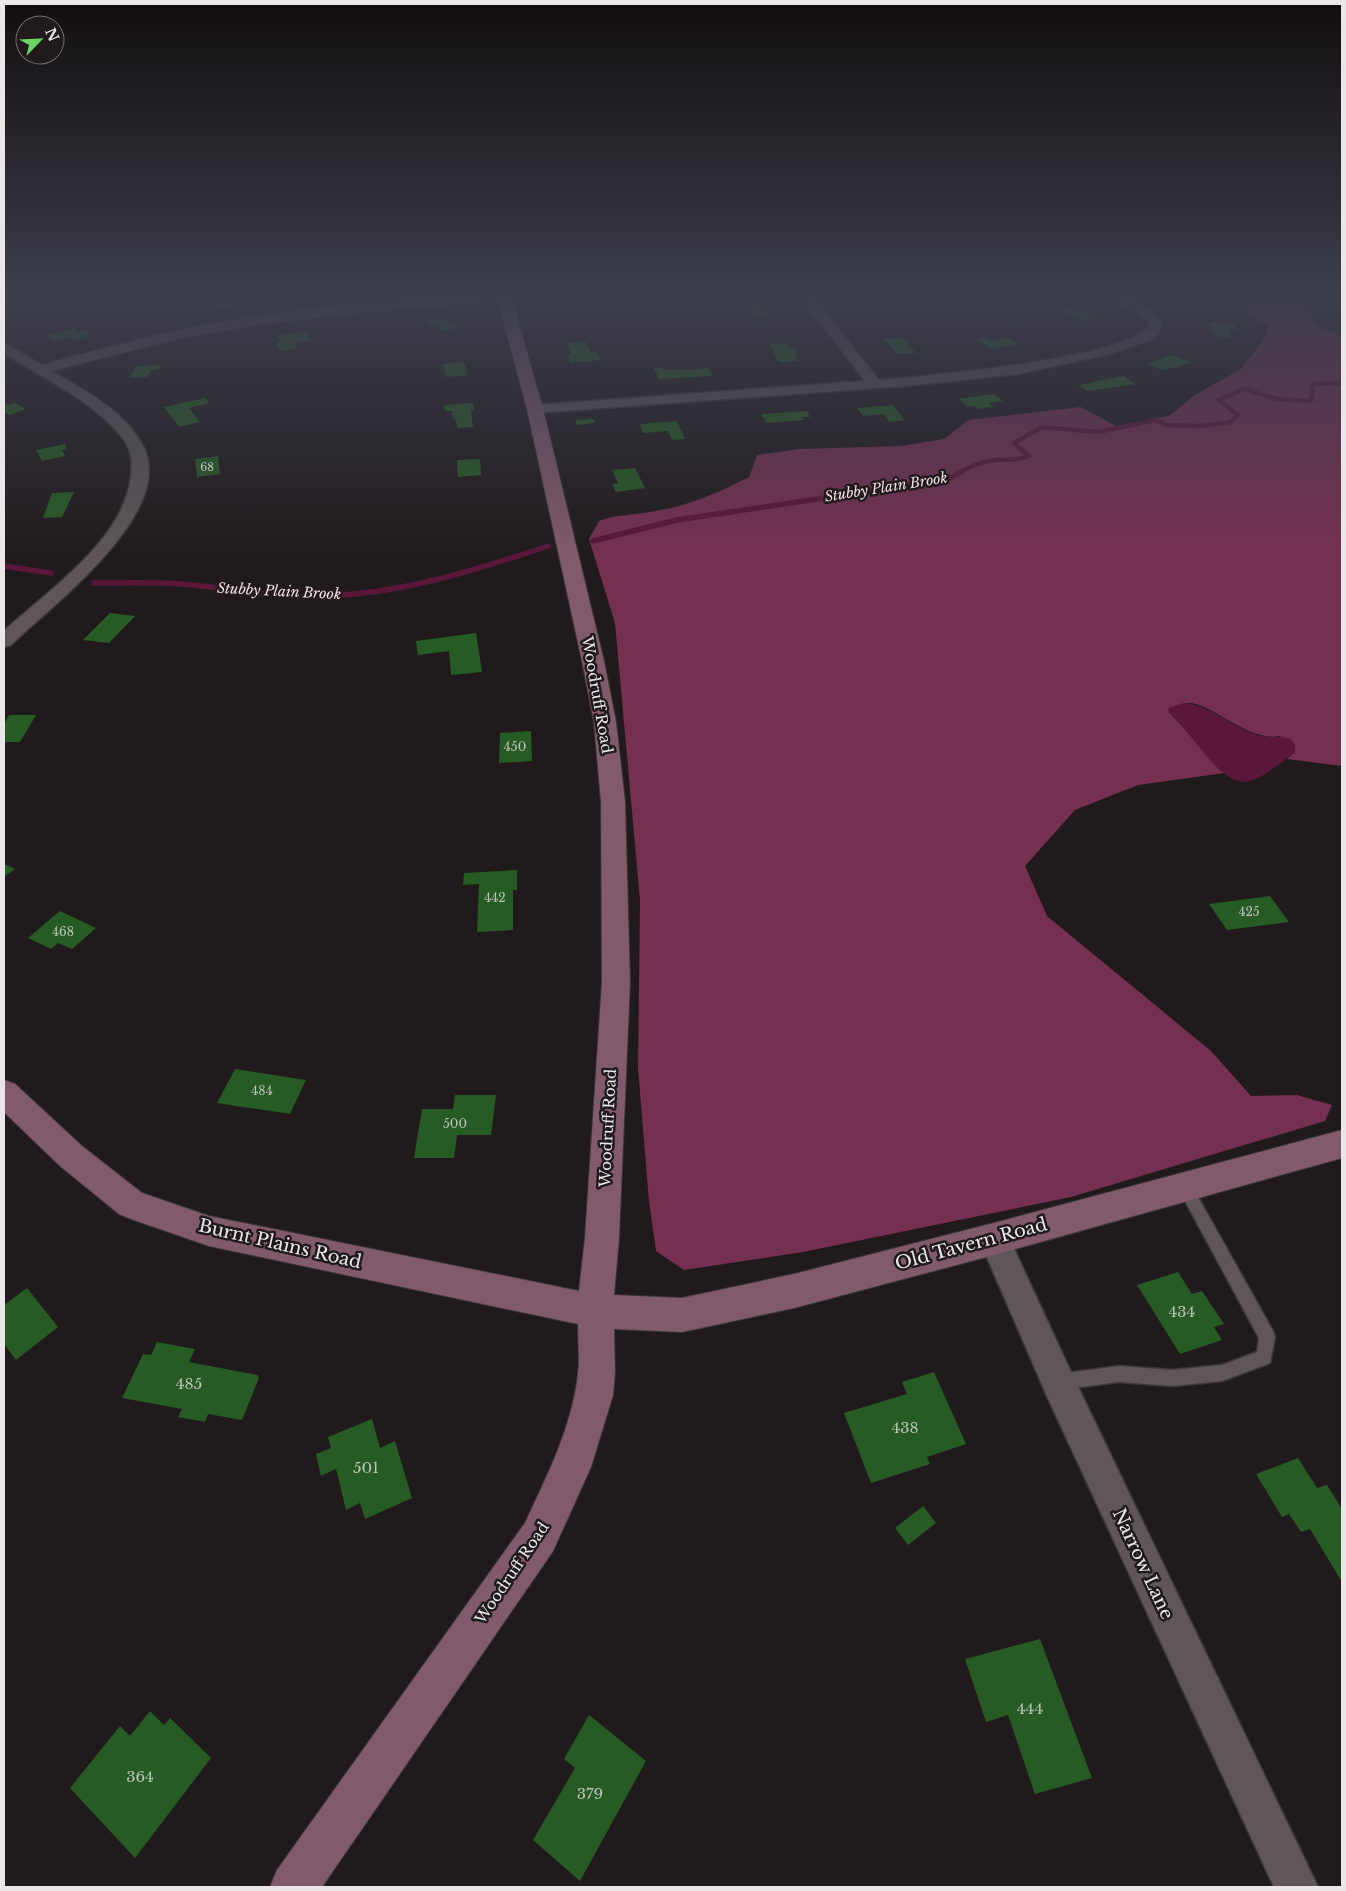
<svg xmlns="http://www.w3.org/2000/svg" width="1346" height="1891" viewBox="0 0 1346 1891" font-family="'Libre Baskerville',serif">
	<rect width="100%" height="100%" fill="#201a1c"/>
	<path fill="#753050" d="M1278 293H1312L1318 295 1310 312 1316 326 1342 336V766L1287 759 1295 752 1280 736C1245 743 1206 696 1183 704 1178 706 1174 709 1169 712L1225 773 1138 785 1075 810 1025 866 1047 916 1211 1051 1251 1096 1297 1095 1332 1105 1325 1121 1071 1197 803 1252 684 1270 656 1251 649 1201 638 1068 640 900 615 623 589 539 599 521C617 514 636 515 656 511 691 505 717 493 749 477L757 455 800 449 902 446 944 439 968 420 1081 407 1116 426 1169 416 1195 395 1241 369 1265 338 1268 326 1236 307 1231 298Z"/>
	<path fill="#5a1738" d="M1184 703C1210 706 1229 724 1252 733 1265 739 1277 735 1291 739L1295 745V752C1284 761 1259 781 1245 782 1218 783 1189 728 1169 712L1168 708Z"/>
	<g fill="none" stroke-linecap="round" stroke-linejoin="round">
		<path stroke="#5a1738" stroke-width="4.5" d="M959 473C971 466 983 461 997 460 1009 459 1018 461 1029 456L1014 443 1042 427 1098 432 1155 420 1167 425 1202 426 1231 422 1238 415 1218 400 1245 389 1276 399 1311 401 1313 384 1342 383"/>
		<path stroke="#5a1738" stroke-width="5.5" d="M593 541 677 520 898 487 952 477 961 472
			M4 566 51 573
			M94 583C123 583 152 582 182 584 227 588 272 597 318 596 397 595 474 571 548 546"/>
	</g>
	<path fill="#265b23" d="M10 293H40L43 297 35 299 37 303 19 306 15 297 9 298 7 294Z
		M295 293H329V294L297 298Z
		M573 293H577L578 297 572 298 574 303 557 304 554 294Z
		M865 295 874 302 871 303 878 310 862 312 851 300H854L851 296Z
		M758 297 762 303H758L762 310 766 309 769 315 754 316 751 311H748L743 302 726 303 724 299Z
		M229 301 234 306 196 314 191 308Z
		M173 303 182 310 167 313 163 308 168 307 166 305Z
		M1077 306 1099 318 1083 321 1072 314 1066 315 1056 309Z
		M441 317 459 327 443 331 426 321Z
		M1208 322 1235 324 1236 330 1229 329 1231 338 1215 336Z
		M74 328 79 332 84 330 89 334 84 335 88 338 74 341 67 337 53 341 46 336Z
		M306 331 311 340 294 343 297 348 280 351 276 343 281 342 277 336Z
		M985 337 991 341 1008 337 1018 344 992 349 976 339Z
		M903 338 916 353 898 354 884 339Z
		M586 342 591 353 597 352 601 360 570 363 567 355 571 354 566 343Z
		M787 343 790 347H794L798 353H794L798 361 779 362 769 344Z
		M1174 356 1191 362 1176 368 1172 367 1163 370 1147 364 1166 357Z
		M464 362 468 375 446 377 443 364Z
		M161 365 158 370H151L147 377 129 378 137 366Z
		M654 368H665L666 370 684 369V370L708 368 712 376 659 379Z
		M1124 376 1135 384 1088 391 1078 385Z
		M994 394 1003 401 989 403 993 407 979 409 975 406 967 407 959 399Z
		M205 398 209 403 189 408 200 422 179 427 164 407Z
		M4 402 9 405 14 403 26 409 10 415 4 412Z
		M473 403 474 410H471L473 427 457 428 456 419 453 420 452 411H445L444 405Z
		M893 405 905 420 889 422 884 414 863 416 857 408Z
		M807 411 810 417H802L804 420 766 423 761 414Z
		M593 419 595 423 577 425 575 420Z
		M677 421 685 439 672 440 668 431 643 433 640 424Z
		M65 444 67 449 62 450 65 456 42 461 36 450Z
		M218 456 220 474 197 477 195 459Z
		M480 459 481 475 458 477 457 460Z
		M635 468 645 488 616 492 612 484 618 483 612 470Z
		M74 492 62 517 43 518 52 493Z
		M110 613 135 616 109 643 83 640Z
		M476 633 482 672 451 675 449 651 418 655 416 641Z
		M9 715H36L20 742H4V724Z
		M531 731 532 761 499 763 500 733Z
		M4 864 15 869 4 877Z
		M517 870V890H513V930L477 932 479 884 463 885 464 873Z
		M1270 896 1289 922 1227 930 1209 904Z
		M60 911 96 928 72 949 58 943 51 949 28 938Z
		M235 1069 306 1080 290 1114 217 1103Z
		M455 1095H496L491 1135H457L454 1158H414L422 1109H453Z
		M1178 1272 1192 1294 1202 1291 1224 1324 1214 1327 1222 1340 1180 1354 1137 1285Z
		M27 1288 58 1327 16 1360 4 1344V1305Z
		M157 1342 195 1349 189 1362 257 1375 259 1378 242 1420 208 1414 205 1422 178 1417 182 1409 122 1398 143 1354 151 1355Z
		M934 1372 966 1444 927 1457 930 1464 871 1483 844 1413 907 1394 902 1382Z
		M372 1419 380 1448 395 1441 412 1498 365 1519 360 1503 346 1510 336 1469 321 1476 316 1454 331 1448 328 1437Z
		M1298 1458 1317 1488 1327 1485 1342 1509V1582L1310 1529 1301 1532 1289 1514 1282 1517 1256 1474Z
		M923 1506 936 1523 908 1545 895 1528Z
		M1040 1639 1092 1778 1035 1794 1008 1715 986 1722 965 1659Z
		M150 1711 164 1725 170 1718 211 1758 135 1858 70 1788 120 1726 130 1736Z
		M589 1715 646 1761 580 1881 533 1840 575 1768 564 1759Z"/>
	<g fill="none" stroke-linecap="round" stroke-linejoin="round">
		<g stroke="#3c3738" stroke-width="3">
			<path id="lane" d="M1184 1179 1189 1181 1273 1331 1275 1337 1270 1363 1222 1381 1173 1386 1119 1382 1058 1390 1052 1388 1050 1382 1052 1376 1058 1374 1119 1366 1173 1370 1222 1365 1257 1352 1259 1338 1177 1186 1179 1181Z"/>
		</g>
		<g stroke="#3c3738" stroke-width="3">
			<path id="street" d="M504 293 510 297 508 300 368 311 267 323 184 337 51 371C84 390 127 412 144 448 175 514 51 606 11 645L4 647V631C48 590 125 540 131 475 133 461 131 447 121 436 91 399 42 378 4 353V343L42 365C105 348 168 331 233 320 323 305 413 299 504 293Z
				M798 293H810L879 380C920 377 1133 358 1150 325 1142 306 1115 307 1102 293 1107 293 1113 292 1118 293 1133 297 1156 311 1162 325L1158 334 1150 340 1110 354 1017 374 905 386 535 413 530 412 528 409 530 406 535 405 865 381Z
				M994 1225 1005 1229 1070 1370 1318 1887H1274L1046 1394 979 1239 983 1229Z"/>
		</g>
		<g stroke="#3c3738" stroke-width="2">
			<path id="secondary" d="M496 293H510L543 409 604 661 616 722 625 802 630 982 619 1238 614 1295 682 1298 794 1274 994 1223 1342 1130V1158L994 1255 794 1308 682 1332 614 1329 615 1372 613 1395 591 1467 553 1551 322 1887H270L277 1870 525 1523C547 1476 572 1427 578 1374 580 1358 578 1341 578 1324L209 1246 131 1219 119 1214 60 1166 4 1112V1080L15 1084 82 1146 142 1193 209 1216 579 1291 585 1238 602 982 601 802 594 722 582 661 527 409Z"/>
		</g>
		<use href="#lane" fill="#5e5659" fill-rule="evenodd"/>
		<use href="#street" fill="#5e5659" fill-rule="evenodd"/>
		<use href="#secondary" fill="#815a6b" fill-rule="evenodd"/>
	</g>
	<linearGradient id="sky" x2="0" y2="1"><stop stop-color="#120e0f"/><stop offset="0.53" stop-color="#3c3e4b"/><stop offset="1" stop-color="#3c3e4b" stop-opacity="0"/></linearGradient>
	<rect width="1346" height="558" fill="url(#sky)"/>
	<g text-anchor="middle" stroke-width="5" stroke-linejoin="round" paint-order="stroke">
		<g font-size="11" fill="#bac4b7">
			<text x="207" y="471">68</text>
		</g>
		<g font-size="12" fill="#bac4b7">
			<text x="515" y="751">450</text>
			<text x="495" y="902">442</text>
			<text x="1249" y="916">425</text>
			<text x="63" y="936">468</text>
			<text x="262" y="1095">484</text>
			<text x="455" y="1128">500</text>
		</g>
		<g font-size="14" font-style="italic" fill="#f3dde5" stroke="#201a1c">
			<text transform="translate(886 487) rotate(-9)" y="5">Stubby Plain Brook</text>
			<text transform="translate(279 591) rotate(3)" y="5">Stubby Plain Brook</text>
		</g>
		<g font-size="15" fill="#ebe7e8" stroke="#201a1c">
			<text transform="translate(597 695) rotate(80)" y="5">Woodruff Road</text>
			<text transform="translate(608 1128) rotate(-87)" y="5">Woodruff Road</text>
			<text transform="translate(512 1573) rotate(-56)" y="5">Woodruff Road</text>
		</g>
		<g font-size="15" fill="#bac4b7">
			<text x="1182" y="1317">434</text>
			<text x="189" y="1389">485</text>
			<text x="905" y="1433">438</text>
			<text x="366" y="1473">501</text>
			<text x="1030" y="1714">444</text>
			<text x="140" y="1782">364</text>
			<text x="590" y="1799">379</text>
		</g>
		<g font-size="18" fill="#ebe7e8" stroke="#201a1c">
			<text transform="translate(280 1244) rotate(13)" y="6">Burnt Plains Road</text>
			<text transform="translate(971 1244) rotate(-15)" y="6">Old Tavern Road</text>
			<text transform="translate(1143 1564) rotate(65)" y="6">Narrow Lane</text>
		</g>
	</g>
	<rect width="1346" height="1891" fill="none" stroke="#ebe7e8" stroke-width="10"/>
	<g transform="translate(40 40) rotate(66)"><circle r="24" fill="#201a1c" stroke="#716c6e"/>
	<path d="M0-4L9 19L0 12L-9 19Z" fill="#6ad363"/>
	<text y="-8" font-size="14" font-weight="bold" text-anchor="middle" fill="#ebe7e8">N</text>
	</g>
</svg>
